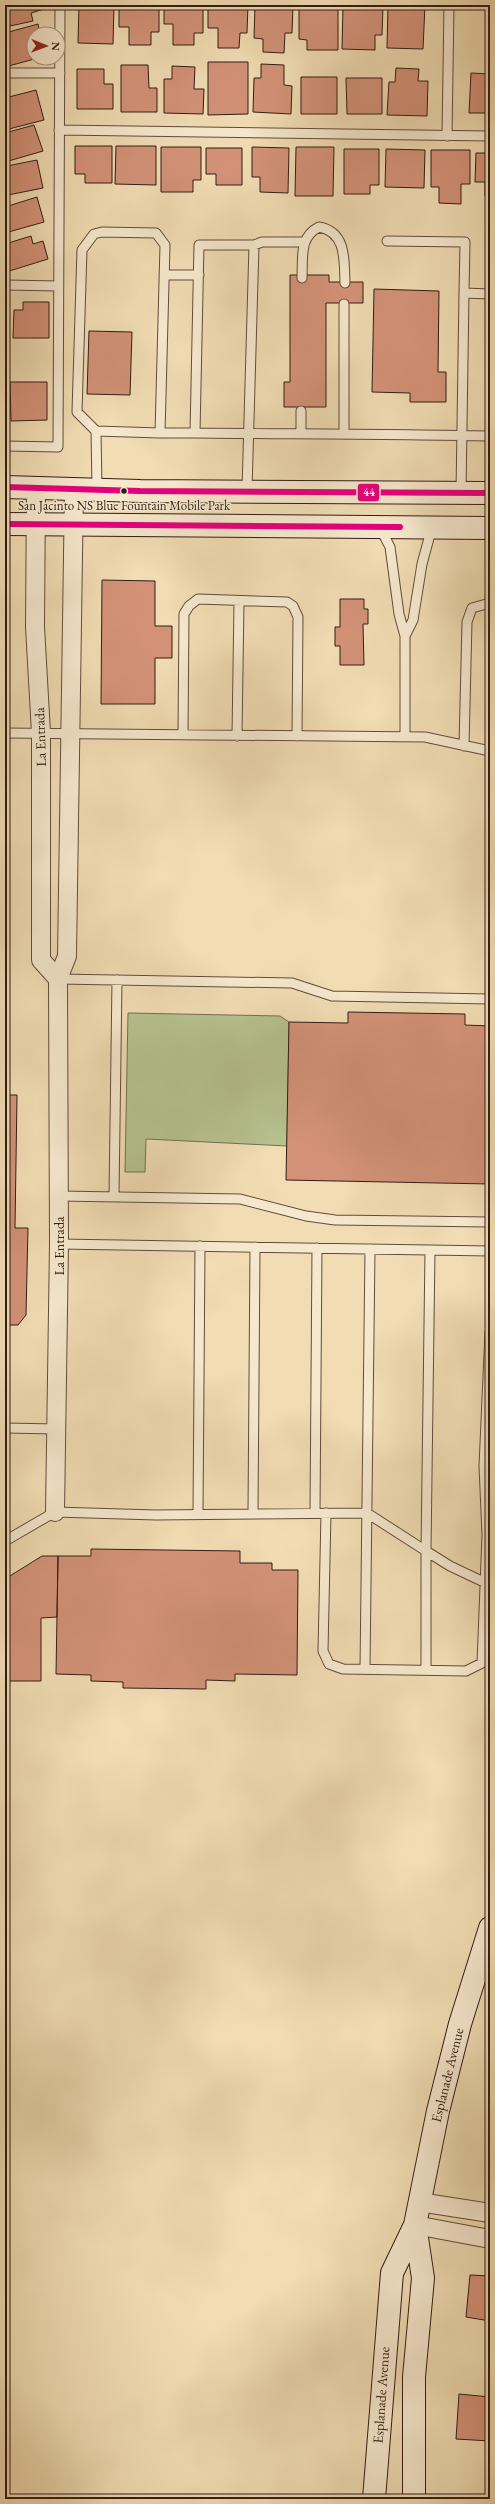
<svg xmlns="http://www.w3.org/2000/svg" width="495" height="2504" viewBox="0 0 495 2504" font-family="'EB Garamond',serif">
	<rect width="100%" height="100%" fill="#f1dcb3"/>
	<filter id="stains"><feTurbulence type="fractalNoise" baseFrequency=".005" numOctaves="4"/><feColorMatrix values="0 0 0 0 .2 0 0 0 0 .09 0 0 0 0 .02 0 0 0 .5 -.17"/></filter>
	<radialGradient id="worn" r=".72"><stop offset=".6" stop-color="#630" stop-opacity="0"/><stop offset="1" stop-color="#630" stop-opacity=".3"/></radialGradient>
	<path fill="#b6c290" stroke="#746f52" d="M128 1013 280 1016 289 1022 287 1146 146 1139 145 1172H125Z"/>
	<path fill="#d39278" stroke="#311c15" d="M5 5H43L44 9 31 13 33 21 10 26 9 20 5 21Z
		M79 5H114L113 44 78 43Z
		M119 5H159V32H151V45H129V27H119Z
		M164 5H203V33H194V45H173V24H164Z
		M208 5H248L247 33H240L239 48H218V28H208Z
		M255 5H293L292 33H285L284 53 263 52V39L254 38Z
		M299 5H338V50H307V40L299 39Z
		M343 5H383L382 35H375V50L342 49Z
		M388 5H425L423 49 387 48Z
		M38 24 40 34H34V58H38L5 67V33Z
		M208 62H248V114L208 115Z
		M261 64 284 65V85L292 86 291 114 253 112 254 78H261Z
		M121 65H148L149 88H157V112H121Z
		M172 66 195 67 194 89H204L203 114 164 113V79H172Z
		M396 68 419 69 418 81H428L427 116 387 115 389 82H395Z
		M77 69H104V84H113V109H77Z
		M471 73 490 74V113H469Z
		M301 77H337V114H301Z
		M346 78H382V114H347Z
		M36 90 44 120 5 130V98Z
		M34 125 43 151 5 162V133Z
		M75 146H112V183H85V174H75Z
		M116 146H156V185L115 184Z
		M161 147H201V180H193V192H161Z
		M252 147 289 148 288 193 260 192V177H252Z
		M296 147H334L333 196H295Z
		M206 148H242V185H216V174H206Z
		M344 149H379V185H370V194H344Z
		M386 149 425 150 424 188 385 187Z
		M431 150H470V184H461V204L439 203V187H431Z
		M476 153H490V196H485V182H475Z
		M37 160 43 188 8 195 7 190H5V175H9L7 166Z
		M37 197 44 222 5 233V207Z
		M31 236 33 244 43 241 48 259 6 272 5 252 7 251 5 244Z
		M290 275H329V282H363V303H326V407H284V382H290Z
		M374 289 439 291 438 372H446V402H410V393L372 392Z
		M5 299H7V335H5Z
		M23 302H49V338H13L14 310H23Z
		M89 331 132 332 130 395 87 394Z
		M10 382H47V420L11 421Z
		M102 580 155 581V626H172V658H155V704H101Z
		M340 599H364V609H368V624H363L364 665H340V646H335V627H340Z
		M348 1012 465 1014V1025L490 1026V1184L286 1180 289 1022 348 1023Z
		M5 1095H17L15 1228H28L26 1315 18 1325H5Z
		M91 1549 240 1551V1563H272V1570H298L297 1675 235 1674V1681L206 1680V1689L123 1688V1682L91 1681V1675L56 1674 58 1556H91Z
		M42 1556H58L57 1617 41 1618V1681H5V1579Z
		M470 2275 490 2276V2321L466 2317Z
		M459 2394 490 2397V2441L456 2439Z"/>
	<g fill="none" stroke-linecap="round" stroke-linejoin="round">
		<g stroke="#614c3c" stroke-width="11">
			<path id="service" d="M5 73H60
				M59 130 490 136
				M447 136 449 5
				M102 232 156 233 165 245 160 433 96 431 77 412 82 250 94 234Z
				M387 241 465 242 464 293
				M254 245 262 242H304
				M164 275H199
				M302 278C303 257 299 237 319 227 347 232 344 261 345 283
				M5 285 58 286
				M96 431 97 489
				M160 433H195
				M301 434V411
				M344 434V304
				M5 446 58 447 60 5
				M247 490 254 245H199L195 433C293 434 392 434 490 436
				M461 493 464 293 490 294
				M380 528 390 547 399 614 405 636
				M5 733 425 737 490 751
				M183 735 184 614 189 606 198 599 287 602 293 606 298 617 297 736
				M237 736 239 601
				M405 737V636L413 620 422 564 432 527
				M464 746 467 622 472 608 490 603
				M58 979 292 983 332 996 490 999
				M59 1196 240 1199 306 1216 335 1220 490 1222
				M114 1196 117 980
				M430 1250 490 1251
				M5 1428 56 1429
				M253 1513 255 1247
				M315 1513 317 1248
				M326 1513 323 1651 329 1664 343 1669 466 1671 482 1663 487 1535 484 1466 490 1332
				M198 1514 200 1246
				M5 1541 55 1512 156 1515 367 1513 426 1551 430 1250 59 1244
				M426 1551 450 1566 488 1584
				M365 1669 370 1249
				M426 1670V1551"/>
		</g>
		<g stroke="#614c3c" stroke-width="20">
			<path id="minor" d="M36 488 35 627 41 733V960L58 979
				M55 1512 59 1244 58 979 67 956 74 489
				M419 2202 490 2213
				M415 2225 490 2239"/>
		</g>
		<g stroke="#311c15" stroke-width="24">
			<path id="secondary" d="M5 487 140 491 490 493
				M5 524 490 528
				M374 2499 392 2273 415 2225 438 2111 460 2024 490 1928
				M414 2499V2377L423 2278 415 2225"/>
		</g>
		<use href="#service" stroke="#f6e8ce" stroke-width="9"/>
		<use href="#minor" stroke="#f6e8ce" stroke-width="18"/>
		<use href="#secondary" stroke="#f6e8ce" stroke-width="22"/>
		<g stroke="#f6e8ce" stroke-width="9">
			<path id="bus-1" d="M5 487 140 491 490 493
				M5 524 400 527"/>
		</g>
		<use href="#bus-1" stroke="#e5007d" stroke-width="6"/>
	</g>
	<circle fill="#311c15" stroke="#f6e8ce" stroke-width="1.5" cx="124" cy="491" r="3.5"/>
	<g text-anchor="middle" stroke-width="3" stroke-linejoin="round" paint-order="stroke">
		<g font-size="13" fill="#311c15" stroke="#f6e8ce">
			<text x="124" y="510">San Jacinto NS Blue Fountain Mobile Park</text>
		</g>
		<g font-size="14" fill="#311c15" stroke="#f6e8ce">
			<text transform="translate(40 737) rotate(-92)" y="5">La Entrada</text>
			<text transform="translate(59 1246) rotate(-90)" y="5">La Entrada</text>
			<text transform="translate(447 2075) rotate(-76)" y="5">Esplanade Avenue</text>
			<text transform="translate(381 2395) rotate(-86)" y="5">Esplanade Avenue</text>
		</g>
	</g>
	<rect stroke="#f6e8ce" stroke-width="1.5" x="357" y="483" width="23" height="19" rx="4" fill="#e5007d"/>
	<g font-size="11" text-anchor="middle" font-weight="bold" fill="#fff">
		<text x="369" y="496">44</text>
	</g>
	<rect width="495" height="2504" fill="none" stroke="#f1dcb3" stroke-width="20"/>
	<rect x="6" y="6" width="483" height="2492" fill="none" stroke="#311c15" stroke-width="2"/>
	<rect x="10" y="10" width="475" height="2484" fill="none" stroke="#311c15"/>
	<g transform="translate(46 46) rotate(91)"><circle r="19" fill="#f6e8ce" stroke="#a79684"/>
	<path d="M0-3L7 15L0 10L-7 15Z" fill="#8f2418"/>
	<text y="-6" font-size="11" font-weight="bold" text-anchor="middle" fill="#311c15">N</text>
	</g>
	<rect width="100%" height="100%" filter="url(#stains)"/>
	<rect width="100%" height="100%" fill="url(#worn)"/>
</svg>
